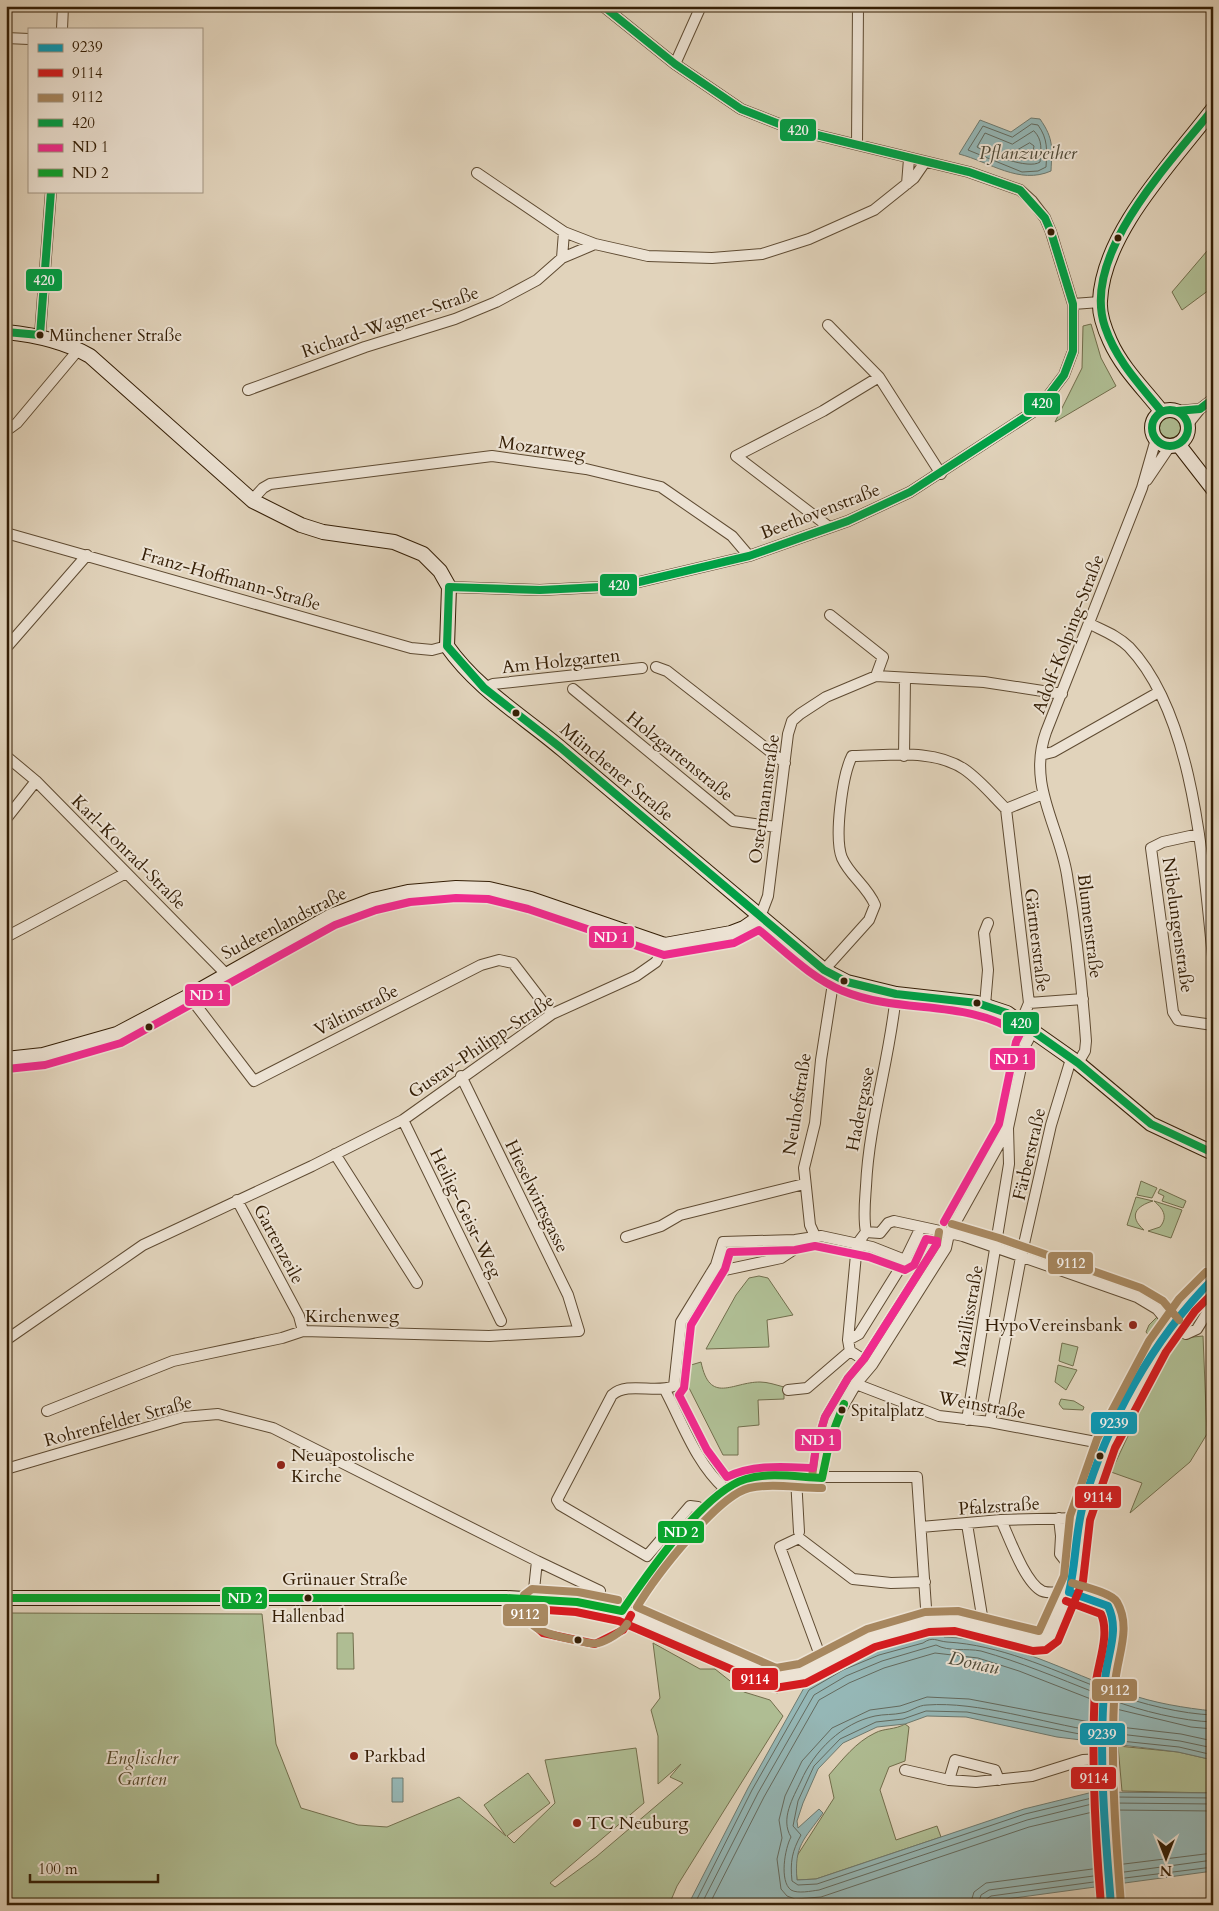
<svg xmlns="http://www.w3.org/2000/svg" width="1219" height="1911" viewBox="0 0 1219 1911" font-family="Cardo,serif">
	<rect width="100%" height="100%" fill="#e1d3bb"/>
	<filter id="stains"><feTurbulence type="fractalNoise" baseFrequency=".004" numOctaves="4"/><feColorMatrix values="0 0 0 0 .2 0 0 0 0 .09 0 0 0 0 .02 0 0 0 .5 -.17"/></filter>
	<radialGradient id="worn" r=".72"><stop offset=".6" stop-color="#630" stop-opacity="0"/><stop offset="1" stop-color="#630" stop-opacity=".3"/></radialGradient>
	<path fill="#afbd93" stroke="#726e4c" d="M1213 244V287L1182 310 1172 292Z
		M1091 324 1101 358 1116 386 1055 422 1082 368 1083 326Z
		M1159 427a11 11 0 1 1 22 0a11 11 0 1 1-22 0Z
		M1141 1181 1157 1188 1152 1198 1137 1195Z
		M1160 1189 1186 1201 1183 1208 1162 1201 1164 1196 1158 1193Z
		M1136 1197 1153 1201C1136 1206 1128 1216 1144 1230L1127 1225Z
		M1154 1201 1182 1210 1171 1238 1148 1231 1160 1227C1169 1216 1162 1208 1154 1201Z
		M759 1276 768 1278 793 1315 767 1320 769 1347 706 1349 736 1295 749 1278Z
		M1213 1287 1200 1317 1192 1324 1185 1322 1187 1315Z
		M1158 1316 1159 1327 1154 1337 1151 1338 1146 1332 1149 1325Z
		M1203 1336 1207 1434 1190 1462 1130 1513 1142 1483 1111 1472 1160 1368 1159 1361 1174 1339Z
		M1062 1343 1078 1347 1073 1366 1059 1361Z
		M701 1362C710 1405 732 1382 760 1382 768 1382 776 1385 784 1387V1399L758 1400 759 1425 738 1427V1455H723L684 1378 691 1365Z
		M1058 1365 1077 1370 1066 1390 1055 1382Z
		M1061 1399 1074 1401 1084 1407 1083 1410 1063 1409 1059 1404Z
		M6 1613 262 1614 276 1744 301 1808 358 1825 387 1827 459 1797 506 1836 484 1805 528 1773 550 1803 507 1836 514 1843 555 1803 545 1760 636 1748 644 1803 550 1883 555 1887 596 1857 683 1783 670 1777 681 1764 658 1784V1736L651 1710 660 1698 653 1643 700 1669H715L744 1692 770 1700 783 1716 677 1886 669 1905H6Z
		M337 1633H353L354 1669H337Z
		M759 1677 800 1680 777 1693 756 1684Z
		M905 1724 909 1727 905 1761 889 1767 880 1790 896 1840 937 1826 941 1837 816 1879 797 1880 795 1859 834 1798 829 1775C843 1759 856 1742 875 1733 884 1728 895 1730 905 1724Z
		M1118 1746 1178 1752 1213 1760V1793L1122 1791Z"/>
	<path fill="#95b7b6" stroke="#6e7a6f" d="M1031 118 1040 119C1054 139 1052 148 1051 171 1019 185 990 162 959 154L980 120 1011 132Z
		M943 1633 944 1637C1009 1639 1066 1672 1126 1693 1153 1703 1185 1708 1213 1711V1760L1178 1752 1057 1737 966 1717 927 1716 905 1724 877 1727 843 1743 818 1769 803 1803 797 1821 798 1828 819 1809 823 1813C804 1840 794 1845 797 1880L816 1879 1024 1809 1093 1792 1213 1793V1871L992 1901 986 1905H688L748 1788 805 1686 840 1666 878 1650 922 1639V1635Z
		M392 1778H403V1802H392Z"/>
	<g fill="none" stroke-linecap="round" stroke-linejoin="round">
		<path stroke="#646a5e" stroke-width="1" d="M1032 124 1038 125C1048 139 1047 150 1046 167L1038 171 1022 172 968 150 983 126 1012 137Z
			M1034 131C1043 140 1041 150 1040 162 1029 170 988 154 977 147L985 133 1012 144Z
			M1030 143 1034 146 1032 157 1024 158 1016 154V151Z
			M1112 1693C1141 1704 1182 1714 1213 1715
			M1112 1700C1141 1711 1182 1721 1213 1722
			M1112 1708 1191 1727 1213 1729
			M1095 1723 969 1699 927 1697 900 1706 870 1710 832 1728 802 1761 785 1796 779 1820 782 1838 777 1859 781 1889 787 1896 795 1899 821 1897 1029 1827 1097 1811
			M1111 1726 1181 1734 1213 1741
			M1095 1731C1043 1723 977 1701 927 1705 918 1705 910 1712 902 1713 893 1715 884 1714 875 1716 842 1723 814 1751 801 1781 793 1798 780 1819 791 1837 785 1848 779 1881 791 1890 798 1894 811 1891 819 1890L1027 1820 1096 1803
			M1111 1733 1180 1741 1213 1748
			M1095 1737 967 1712 926 1711 903 1719 876 1722 840 1739 814 1766 798 1801 793 1826 801 1835C792 1851 790 1862 792 1881L798 1885 817 1884 1025 1814 1096 1797
			M1111 1740 1179 1747 1213 1755
			M1112 1797 1213 1798
			M1112 1803 1213 1804
			M1113 1810 1213 1811
			M1116 1865 1213 1853
			M1117 1873 1213 1860
			M1117 1879 1213 1867
			M694 1905 752 1790 809 1690 843 1670 879 1655 923 1643C933 1636 936 1641 947 1642 1000 1645 1048 1668 1097 1687
			M701 1905 758 1793 814 1695 846 1676 882 1661 936 1645C949 1652 966 1648 981 1651 1020 1662 1058 1678 1096 1693
			M709 1905 764 1797 819 1700 849 1683 884 1668 935 1653 978 1658 1019 1671 1096 1701
			M970 1905 974 1892 986 1883 1100 1868
			M978 1905 981 1895 989 1890 1101 1875
			M984 1905 985 1900 991 1896 1101 1881"/>
		<g stroke="#5f4b32" stroke-width="12">
			<path id="street" d="M62 29 63 6
				M6 38 29 39
				M675 64 701 6
				M857 144 858 6
				M477 173 564 232 595 244 648 256 712 258 762 254 809 239 874 210 914 178 925 162
				M907 184 909 159
				M562 258 564 232
				M1073 304 1100 302
				M828 325 879 377 941 474
				M40 335 51 191
				M248 390 365 347 455 319 496 302 537 280 562 258 595 244
				M1177 411 1200 409
				M1188 424 1200 409 1213 399
				M6 431 17 423 79 349
				M1147 480 1170 446
				M252 500 263 488 270 484 492 456 586 469 661 487 732 536 749 556
				M829 527 736 456 823 411 879 377
				M6 533 411 648 432 650 447 646
				M449 587 540 590 601 587 639 582 749 556 848 521 910 492 1039 408 1064 375 1073 351V304L1051 232 1045 218 1032 201 1020 190 969 172 792 129 741 109 675 64 603 6
				M830 615 883 657 876 676
				M1090 624C1104 631 1118 636 1129 647 1195 716 1203 866 1213 957
				M6 648 87 555
				M656 667 667 671 785 763
				M484 688 493 684 642 668
				M573 689 733 821 776 827
				M1041 755 1053 752 1159 692
				M6 756 36 781 226 974
				M904 756 905 678
				M1006 809 1029 1003 1021 1022
				M1006 809 1043 794
				M6 819 36 781
				M1199 834 1163 842 1151 848 1173 1012 1178 1020 1213 1025
				M760 917 768 896 788 734 792 721 800 714 826 697 876 676 984 682 1062 694
				M6 937 126 873
				M824 970 869 920 875 905C867 886 850 876 842 858 834 838 842 776 852 756 889 756 932 748 964 769 980 780 993 796 1006 809
				M189 996 254 1081 481 965 499 960 513 963 552 1014
				M1029 1003 1083 999
				M985 1005 988 970 984 933 988 923
				M1078 1063 1085 1051 1086 1041C1082 986 1076 930 1067 875 1059 825 1027 785 1046 732L1142 488 1156 439
				M403 1120 501 1321
				M335 1154 417 1283
				M237 1200 299 1316 303 1331
				M866 1232C863 1217 865 1201 866 1186 869 1121 890 1059 896 994
				M815 1236 810 1225 804 1168 815 1123 821 1060 834 977
				M626 1237 661 1226 680 1215 804 1184
				M711 1273 781 1258 810 1239
				M6 1340 143 1245 312 1166 403 1120 552 1014 636 976 656 962 665 945
				M848 1340 859 1334 905 1260 921 1227
				M872 1365 850 1351 848 1340 857 1244 866 1232 880 1233 888 1223 894 1221 963 1236 1137 1297 1157 1309 1171 1326 1186 1334 1197 1329 1213 1303
				M1213 1382V1391
				M856 1384 939 1416 990 1422 1106 1444
				M665 1390C683 1424 696 1463 725 1489
				M788 1390 807 1388 850 1351
				M47 1411 173 1361 282 1338 303 1331 489 1336 579 1331 568 1295 461 1076
				M967 1420 1009 1164 1008 1128 1026 1044 1033 1031
				M990 1422 1021 1257 1051 1125 1071 1059
				M6 1469 183 1417 218 1414 273 1428 537 1561 533 1599
				M796 1478 799 1532
				M822 1478 826 1449 834 1422 856 1384 872 1365 946 1248 949 1234 1008 1128
				M703 1511 698 1507 690 1506 647 1556 560 1505 557 1500 612 1395C628 1381 655 1394 674 1386L681 1322 716 1265 723 1242 795 1240 821 1236 872 1247 905 1260 929 1273
				M1059 1518 1061 1536 1060 1554 1067 1563 1074 1567
				M1001 1520C1009 1537 1025 1583 1042 1591 1049 1594 1061 1592 1069 1592
				M967 1524 984 1628
				M921 1527 1001 1520 1080 1518
				M537 1561 600 1591
				M622 1611 692 1521 725 1489 743 1480 769 1477H917L927 1622
				M825 1661 818 1650 780 1547 799 1538 853 1579 891 1583 925 1582
				M905 1770 949 1780
				M999 1780 995 1770 955 1760 949 1780 976 1782 1032 1776 1083 1760 1103 1759"/>
		</g>
		<g stroke="#341e05" stroke-width="16">
			<path id="secondary" d="M6 332C36 335 64 341 90 356L253 501 301 525 323 532 394 542 423 554 440 571 449 587 447 646C477 689 523 716 563 750 650 823 737 897 824 970L847 982 896 994 977 1003 1007 1013 1078 1063 1151 1124 1213 1153
				M1152 428a18 18 0 1 1 36 0a18 18 0 1 1-36 0Z
				M1162 412C1144 389 1122 368 1110 341 1105 330 1099 313 1100 301 1103 232 1173 162 1213 109
				M1178 444 1213 489
				M6 1059 43 1055 117 1034 189 996 331 916 373 900 408 892 456 888 489 889 531 899 665 945 731 933 744 928 760 917
				M1069 1592 1108 1606C1122 1628 1107 1656 1105 1680 1100 1755 1105 1830 1111 1905
				M6 1598H506L577 1602 622 1611 775 1678 802 1674 871 1638 927 1622 956 1621 1035 1641H1042L1049 1636 1069 1592 1074 1578 1080 1518 1106 1444 1157 1347 1187 1305 1213 1279"/>
		</g>
		<use href="#street" stroke="#ece2d3" stroke-width="10"/>
		<use href="#secondary" stroke="#ece2d3" stroke-width="14"/>
		<g stroke="#ece2d3" stroke-width="11">
			<path id="bus-1" d="M1069 1592C1076 1564 1075 1534 1083 1505 1107 1423 1152 1340 1213 1279
				M1069 1592 1108 1606C1120 1631 1107 1654 1105 1680 1098 1755 1105 1831 1111 1905"/>
		</g>
		<g stroke="#ece2d3" stroke-width="11">
			<path id="bus-2" d="M523 1599 524 1615 543 1633 595 1644 623 1630 631 1615
				M1066 1601 1101 1614C1111 1636 1096 1667 1095 1690 1091 1761 1095 1833 1101 1905
				M532 1609 576 1612 619 1621 775 1688 806 1683 875 1647 929 1632 955 1631 1033 1651 1046 1650 1058 1641 1083 1581 1090 1520 1115 1448 1166 1352 1195 1311 1213 1293"/>
		</g>
		<g stroke="#ece2d3" stroke-width="11">
			<path id="bus-3" d="M952 1224 999 1238 1141 1288 1163 1301 1179 1320
				M812 1477 816 1447 825 1417 848 1378 864 1359 937 1244 939 1232
				M822 1488C798 1488 772 1483 749 1488 717 1496 655 1577 637 1607L776 1668 799 1664 867 1629 925 1612 958 1611 1039 1631 1064 1576 1070 1516 1097 1439 1149 1341 1179 1299 1206 1272
				M1072 1583C1082 1586 1112 1593 1117 1602 1132 1628 1117 1656 1115 1684 1110 1757 1115 1831 1121 1904
				M618 1600 578 1592 532 1589 524 1595C517 1629 550 1635 575 1640 582 1641 591 1645 598 1643 607 1641 622 1632 627 1624"/>
		</g>
		<g stroke="#ece2d3" stroke-width="11">
			<path id="bus-4" d="M603 6 675 64 741 109 792 129 969 172 1020 190 1045 218 1051 232 1073 304V351L1064 375 1039 408 910 492 848 521 749 556 639 582 601 587 540 590 449 587 447 646 484 688 561 748 824 970 847 982 896 994 977 1003 1007 1013 1078 1063 1151 1124 1213 1153
				M6 332 40 335 51 191
				M1152 428a18 18 0 1 1 36 0a18 18 0 1 1-36 0Z
				M1177 411 1200 409 1213 399
				M1162 412C1140 385 1116 360 1105 327 1080 254 1171 162 1213 109"/>
		</g>
		<g stroke="#ece2d3" stroke-width="11">
			<path id="bus-5" d="M7 1069 45 1065 121 1043 335 925 376 910 410 902 456 898 488 899 528 909 664 955 734 943 759 930C785 951 811 978 843 991 901 1015 967 998 1020 1034L1016 1042 999 1124 944 1222
				M926 1239 937 1241V1244L864 1359 848 1378 825 1417 816 1447 813 1468C784 1467 754 1464 727 1477L707 1450 679 1395 684 1388 691 1325 725 1269 730 1252 795 1250 815 1246 869 1257 905 1270 914 1265Z"/>
		</g>
		<g stroke="#ece2d3" stroke-width="11">
			<path id="bus-6" d="M6 1598H506L577 1602 622 1611C647 1575 704 1491 746 1479 770 1472 797 1477 822 1478L830 1440 844 1404"/>
		</g>
		<use href="#bus-1" stroke="#059bba" stroke-width="8"/>
		<use href="#bus-2" stroke="#d41c20" stroke-width="8"/>
		<use href="#bus-3" stroke="#a7875f" stroke-width="8"/>
		<use href="#bus-4" stroke="#00a046" stroke-width="8"/>
		<use href="#bus-5" stroke="#ef2b8d" stroke-width="8"/>
		<use href="#bus-6" stroke="#09a52d" stroke-width="8"/>
	</g>
	<g fill="#341e05" stroke="#ece2d3" stroke-width="2">
		<circle cx="1051" cy="232" r="4.5"/>
		<circle cx="1118" cy="238" r="4.5"/>
		<circle cx="40" cy="335" r="4.5"/>
		<circle cx="516" cy="713" r="4.5"/>
		<circle cx="844" cy="981" r="4.5"/>
		<circle cx="977" cy="1003" r="4.5"/>
		<circle cx="149" cy="1027" r="4.5"/>
		<circle cx="842" cy="1410" r="4.5"/>
		<circle cx="1100" cy="1456" r="4.5"/>
		<circle cx="308" cy="1598" r="4.5"/>
		<circle cx="578" cy="1640" r="4.5"/>
	</g>
	<g fill="#8f2418" stroke="#ece2d3" stroke-width="2">
		<circle cx="1133" cy="1325" r="5"/>
		<circle cx="281" cy="1465" r="5"/>
		<circle cx="354" cy="1756" r="5"/>
		<circle cx="577" cy="1823" r="5"/>
	</g>
	<g text-anchor="middle" stroke-width="4" stroke-linejoin="round" paint-order="stroke">
		<g font-size="17" fill="#341e05" stroke="#ece2d3" text-anchor="start">
			<text x="49" y="341">Münchener Straße</text>
			<text x="851" y="1416">Spitalplatz</text>
			<text x="308" y="1622" text-anchor="middle">Hallenbad</text>
		</g>
		<g font-size="18" fill="#341e05" stroke="#ece2d3">
			<text transform="translate(390 322) rotate(-19)" y="6">Richard-Wagner-Straße</text>
			<text transform="translate(542 448) rotate(8)" y="6">Mozartweg</text>
			<text transform="translate(820 511) rotate(-21)" y="6">Beethovenstraße</text>
			<text transform="translate(231 579) rotate(16)" y="6">Franz-Hoffmann-Straße</text>
			<text transform="translate(1068 634) rotate(-69)" y="6">Adolf-Kolping-Straße</text>
			<text transform="translate(561 661) rotate(-6)" y="6">Am Holzgarten</text>
			<text transform="translate(680 756) rotate(39)" y="6">Holzgartenstraße</text>
			<text transform="translate(617 772) rotate(40)" y="6">Münchener Straße</text>
			<text transform="translate(764 799) rotate(-82)" y="6">Ostermannstraße</text>
			<text transform="translate(129 852) rotate(45)" y="6">Karl-Konrad-Straße</text>
			<text transform="translate(284 923) rotate(-27)" y="6">Sudetenlandstraße</text>
			<text transform="translate(1178 925) rotate(82)" y="6">Nibelungenstraße</text>
			<text transform="translate(1090 926) rotate(83)" y="6">Blumenstraße</text>
			<text transform="translate(1037 940) rotate(83)" y="6">Gärtnerstraße</text>
			<text transform="translate(356 1010) rotate(-27)" y="6">Vältinstraße</text>
			<text transform="translate(481 1046) rotate(-34)" y="6">Gustav-Philipp-Straße</text>
			<text transform="translate(797 1104) rotate(-81)" y="6">Neuhofstraße</text>
			<text transform="translate(860 1109) rotate(-79)" y="6">Hadergasse</text>
			<text transform="translate(1029 1154) rotate(-77)" y="6">Färberstraße</text>
			<text transform="translate(537 1196) rotate(64)" y="6">Hieselwirtsgasse</text>
			<text transform="translate(466 1213) rotate(64)" y="6">Heilig-Geist-Weg</text>
			<text transform="translate(279 1244) rotate(62)" y="6">Gartenzeile</text>
			<text x="352" y="1322">Kirchenweg</text>
			<text transform="translate(968 1316) rotate(-80)" y="6">Mazillisstraße</text>
			<text transform="translate(982 1405) rotate(10)" y="6">Weinstraße</text>
			<text transform="translate(118 1421) rotate(-15)" y="6">Rohrenfelder Straße</text>
			<text transform="translate(999 1506) rotate(-4)" y="6">Pfalzstraße</text>
			<text x="345" y="1585">Grünauer Straße</text>
		</g>
		<g font-size="18" fill="#341e05" stroke="#ece2d3" text-anchor="start">
			<text x="1123" y="1331" text-anchor="end">HypoVereinsbank</text>
			<text x="291" y="1461">Neuapostolische<tspan x="291" dy="21">Kirche</tspan></text>
			<text x="364" y="1762">Parkbad</text>
			<text x="587" y="1829">TC Neuburg</text>
		</g>
		<g font-size="18" font-style="italic" fill="#534628" stroke="#ece2d3">
			<text x="142" y="1764">Englischer<tspan x="142" dy="21">Garten</tspan></text>
		</g>
		<g font-size="19" font-style="italic" fill="#514c3a" stroke="#ece2d3">
			<text x="1028" y="159">Pflanzweiher</text>
			<text transform="translate(974 1662) rotate(12)" y="7">Donau</text>
		</g>
	</g>
	<g stroke="#ece2d3" stroke-width="2">
		<rect x="779" y="118" width="38" height="24" rx="5" fill="#00a046"/>
		<rect x="25" y="268" width="38" height="24" rx="5" fill="#00a046"/>
		<rect x="1023" y="392" width="38" height="24" rx="5" fill="#00a046"/>
		<rect x="599" y="573" width="39" height="24" rx="5" fill="#00a046"/>
		<rect x="588" y="925" width="47" height="24" rx="5" fill="#ef2b8d"/>
		<rect x="184" y="983" width="47" height="24" rx="5" fill="#ef2b8d"/>
		<rect x="1002" y="1011" width="38" height="24" rx="5" fill="#00a046"/>
		<rect x="989" y="1047" width="47" height="24" rx="5" fill="#ef2b8d"/>
		<rect x="1047" y="1251" width="47" height="24" rx="5" fill="#a7875f"/>
		<rect x="1090" y="1411" width="48" height="24" rx="5" fill="#059bba"/>
		<rect x="794" y="1428" width="48" height="24" rx="5" fill="#ef2b8d"/>
		<rect x="1074" y="1485" width="48" height="24" rx="5" fill="#d41c20"/>
		<rect x="657" y="1520" width="48" height="24" rx="5" fill="#09a52d"/>
		<rect x="221" y="1586" width="47" height="24" rx="5" fill="#09a52d"/>
		<rect x="502" y="1603" width="47" height="24" rx="5" fill="#a7875f"/>
		<rect x="731" y="1667" width="48" height="24" rx="5" fill="#d41c20"/>
		<rect x="1091" y="1678" width="47" height="24" rx="5" fill="#a7875f"/>
		<rect x="1079" y="1722" width="47" height="24" rx="5" fill="#059bba"/>
		<rect x="1070" y="1766" width="47" height="24" rx="5" fill="#d41c20"/>
	</g>
	<g font-size="14" text-anchor="middle" font-weight="bold" fill="#fff">
		<text x="798" y="135">420</text>
		<text x="44" y="285">420</text>
		<text x="1042" y="408">420</text>
		<text x="619" y="590">420</text>
		<text x="611" y="942">ND 1</text>
		<text x="207" y="1000">ND 1</text>
		<text x="1021" y="1028">420</text>
		<text x="1012" y="1064">ND 1</text>
		<text x="1071" y="1268">9112</text>
		<text x="1114" y="1428">9239</text>
		<text x="818" y="1445">ND 1</text>
		<text x="1098" y="1502">9114</text>
		<text x="681" y="1537">ND 2</text>
		<text x="245" y="1603">ND 2</text>
		<text x="525" y="1619">9112</text>
		<text x="755" y="1684">9114</text>
		<text x="1115" y="1695">9112</text>
		<text x="1102" y="1739">9239</text>
		<text x="1094" y="1783">9114</text>
	</g>
	<rect width="1219" height="1911" fill="none" stroke="#e1d3bb" stroke-width="25"/>
	<rect x="8" y="8" width="1204" height="1896" fill="none" stroke="#341e05" stroke-width="2.5"/>
	<rect x="12" y="12" width="1194" height="1886" fill="none" stroke="#341e05"/>
	<rect x="28" y="28" width="175" height="165" fill="#ece2d3" stroke="#a29481"/>
	<rect x="38" y="44" width="25" height="8" fill="#059bba" stroke="#a29481"/>
	<text x="72" y="52" font-size="15" fill="#341e05">9239</text>
	<rect x="38" y="69" width="25" height="8" fill="#d41c20" stroke="#a29481"/>
	<text x="72" y="78" font-size="15" fill="#341e05">9114</text>
	<rect x="38" y="94" width="25" height="8" fill="#a7875f" stroke="#a29481"/>
	<text x="72" y="102" font-size="15" fill="#341e05">9112</text>
	<rect x="38" y="119" width="25" height="8" fill="#00a046" stroke="#a29481"/>
	<text x="72" y="128" font-size="15" fill="#341e05">420</text>
	<rect x="38" y="144" width="25" height="8" fill="#ef2b8d" stroke="#a29481"/>
	<text x="72" y="152" font-size="15" fill="#341e05">ND 1</text>
	<rect x="38" y="169" width="25" height="8" fill="#09a52d" stroke="#a29481"/>
	<text x="72" y="178" font-size="15" fill="#341e05">ND 2</text>
	<g transform="translate(1166 1858) rotate(180)" stroke="#ece2d3" stroke-width="4" paint-order="stroke">
	<path d="M0-4L9 19L0 12L-9 19Z" fill="#341e05"/>
	<text y="-8" font-size="14" font-weight="bold" text-anchor="middle" fill="#341e05">N</text>
	</g>
	<path d="M30 1874v8h128v-8" fill="none" stroke="#341e05" stroke-width="2.5"/>
	<text x="38" y="1874" font-size="15" fill="#341e05" stroke="#ece2d3" stroke-width="4" paint-order="stroke">100 m</text>
	<rect width="100%" height="100%" filter="url(#stains)"/>
	<rect width="100%" height="100%" fill="url(#worn)"/>
</svg>
